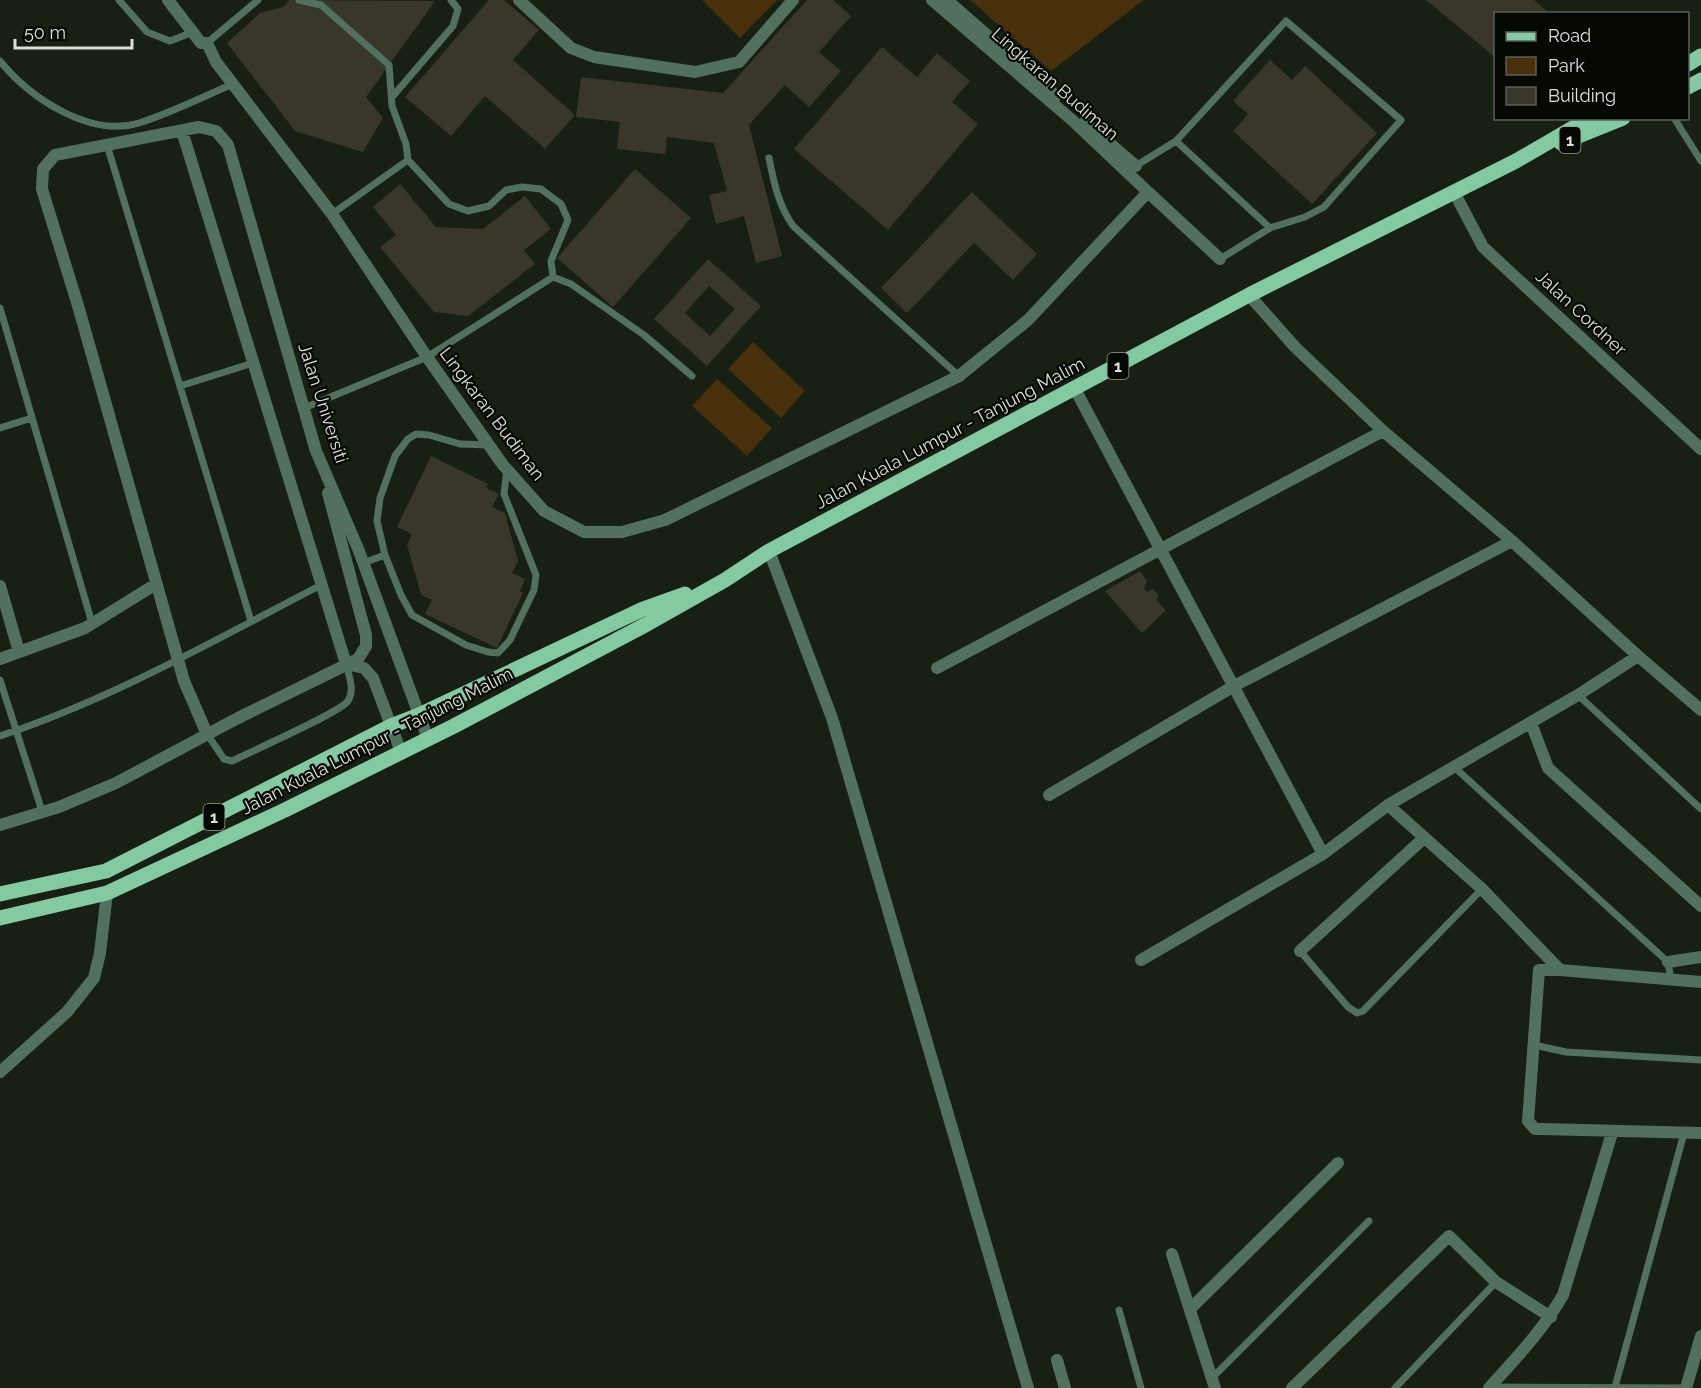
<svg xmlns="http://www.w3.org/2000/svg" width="1701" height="1388" viewBox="0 0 1701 1388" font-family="Raleway,sans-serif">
	<rect width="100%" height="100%" fill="#181f13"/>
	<path fill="#47300b" d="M702 0H777L740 38Z
		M970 0H1144L1051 71Z
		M753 342 805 391 781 418 728 369Z
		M717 379 772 428 747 456 692 406Z"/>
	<path fill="#393729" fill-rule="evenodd" d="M289 0 435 1 366 97 383 118 363 152 295 131 227 43 260 13 283 7Z
		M489 0H504L539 30 513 60 575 115 545 149 485 96 451 136 405 97Z
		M807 0H833L851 16 819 52 841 71 809 107 785 85 749 125 782 256 756 263 744 216 716 224 709 195 727 191 714 143 667 137 665 154 617 149 620 122 576 117 581 77 723 93Z
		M1426 0H1534L1550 14H1496V58Z
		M882 47 917 77 937 53 970 81 952 102 978 124 888 230 794 149Z
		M1270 60 1292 80 1305 66 1377 133 1312 204 1233 131 1248 114 1233 101Z
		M635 169 691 218 613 307 557 258Z
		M400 184 436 227 483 229 525 196 551 229 524 250 535 264 468 316 434 312 380 247 396 235 373 207Z
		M972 192 1037 254 1013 280 974 243 907 313 881 288Z
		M708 259 761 306 707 366 654 319ZM709 286 735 309 710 336 685 313Z
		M431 456 488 484 486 488 499 494 492 507 505 513 518 561 512 573 525 579 520 591 523 593 497 648 425 614 432 600 421 595 407 545 412 534 397 527Z
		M1140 571 1147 581 1144 588 1147 592 1152 589 1159 595 1156 600 1166 610 1142 633 1105 591Z"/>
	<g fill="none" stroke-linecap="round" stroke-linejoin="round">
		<path stroke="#51715e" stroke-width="7" d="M119 0 147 32 170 41 193 32
			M299 0 321 5 389 65 392 106 406 144 408 160 449 204 468 211 489 206 506 190 522 187 541 189 561 204 568 220 551 261 553 277
			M207 43 258 0
			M0 61C30 98 90 138 139 123 171 113 202 97 233 84
			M393 96 453 26 458 9 451 0
			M1674 118 1701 161
			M1176 141 1270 228
			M107 145 251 621
			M769 158C774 183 778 204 793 226L959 376
			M1134 167 1176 141 1286 21 1401 120 1324 207 1305 217 1270 228 1220 259
			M332 214 408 160
			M0 308 92 623
			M180 386 253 363
			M304 408 427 357 553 277 571 284 644 335 692 376
			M0 428 32 418
			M489 445 460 444 429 435 416 434 408 439 395 456 380 498 377 521 385 555 401 595 412 615 466 645 488 652 498 653 510 640 534 590 536 575 504 494 507 469
			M363 563 385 555
			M0 680 42 811
			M1578 695 1701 809
			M207 734 224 759 232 761C250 752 341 712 348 701 355 690 349 676 346 664
			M0 736C112 699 217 639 321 585
			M1453 766 1668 962 1671 980
			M1300 951 1348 1007 1357 1013 1363 1011 1482 889
			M1534 1045 1566 1052 1701 1060
			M1119 1310 1141 1388
			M1212 1378 1369 1221
			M1490 1387 1687 1388
			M1615 1387 1684 1133
			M1395 1388 1496 1282"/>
		<path stroke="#51715e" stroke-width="12" d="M168 0 201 43H207L216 62 332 214 427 357 503 465 544 511 584 532H622L665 520 959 376 1028 320 1148 192 1072 120 932 0
			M519 0 571 48 594 57 695 72 739 62 793 0
			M947 0 1056 96
			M1085 122 1136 166
			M182 131 346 664
			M1148 192 1220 259
			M1454 192 1483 247 1701 449
			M1249 295 1295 347 1383 431 1512 541 1638 656 1701 710
			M1075 389 1323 854
			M769 551 832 718 1028 1388
			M0 586 19 652
			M0 659 85 628 156 584
			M346 664 364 668 373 678 401 752
			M937 668 1383 431
			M1531 723 1548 768 1701 906
			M207 734 184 681 79 309 42 189 43 169 55 155 199 127 216 131 228 145 316 451 359 551 428 739
			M1049 795 1234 686 1512 541
			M1388 805 1482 889 1560 970
			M0 825 59 807 116 783 238 718 358 659 366 646V635L328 493
			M1300 951 1424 838
			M1141 960 1323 854 1388 805 1578 695 1638 656
			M1668 962 1701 957
			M1701 982 1560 970H1539L1528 1121 1535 1129H1542L1701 1133
			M0 1072 67 1012 94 978 100 953 107 893
			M1172 1254 1215 1388
			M1190 1309 1338 1163
			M1057 1360 1065 1388
			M1292 1388 1449 1236 1496 1282 1551 1317
			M1489 1388C1516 1358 1543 1330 1563 1295L1612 1133
			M1686 1388 1701 1336"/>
		<path stroke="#83c9a1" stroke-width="15" d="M1688 64 1701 56
			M1688 87 1701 80
			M1561 143 1623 118
			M0 894 106 871 391 726 419 715 643 609 685 594
			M0 918 107 893 285 810 454 726 647 624 725 580 769 551 1249 295 1516 161 1590 118"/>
	</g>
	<g text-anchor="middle" stroke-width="4.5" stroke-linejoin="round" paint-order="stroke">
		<g fill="#060804" stroke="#9b9f98" stroke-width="1.5">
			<rect x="1559.5" y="127" width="21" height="26" rx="4.5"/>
			<rect x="1107.5" y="353" width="21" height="26" rx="4.5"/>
			<rect x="203.5" y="804" width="21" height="26" rx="4.5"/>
		</g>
		<g font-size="16" font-weight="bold" fill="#dbe0d7">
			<text x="1570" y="146">1</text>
			<text x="1118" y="372">1</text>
			<text x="214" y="823">1</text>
		</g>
		<g font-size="18" fill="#dbe0d7" stroke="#060804">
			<text transform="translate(1055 84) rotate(41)" y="6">Lingkaran Budiman</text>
			<text transform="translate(1581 313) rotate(43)" y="6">Jalan Cordner</text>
			<text transform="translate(323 403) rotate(72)" y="6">Jalan Universiti</text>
			<text transform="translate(492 414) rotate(53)" y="6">Lingkaran Budiman</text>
			<text transform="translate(950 433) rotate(-28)" y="6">Jalan Kuala Lumpur - Tanjung Malim</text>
			<text transform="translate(377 741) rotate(-27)" y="6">Jalan Kuala Lumpur - Tanjung Malim</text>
		</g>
	</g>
	<rect x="1494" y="12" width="195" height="108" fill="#060804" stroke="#5b5e58" stroke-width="1.5"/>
	<rect x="1506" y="32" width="30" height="9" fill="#83c9a1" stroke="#5b5e58" stroke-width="1.5"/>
	<text x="1548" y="42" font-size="18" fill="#dbe0d7">Road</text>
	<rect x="1506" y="57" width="30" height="18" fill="#47300b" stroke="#5b5e58" stroke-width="1.5"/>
	<text x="1548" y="72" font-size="18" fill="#dbe0d7">Park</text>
	<rect x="1506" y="87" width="30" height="18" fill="#393729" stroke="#5b5e58" stroke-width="1.5"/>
	<text x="1548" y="102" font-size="18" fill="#dbe0d7">Building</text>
	<path d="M15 39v9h117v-9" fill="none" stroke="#dbe0d7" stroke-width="3"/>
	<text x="24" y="39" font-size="18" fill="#dbe0d7" stroke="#060804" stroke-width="4.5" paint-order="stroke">50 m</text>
</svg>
